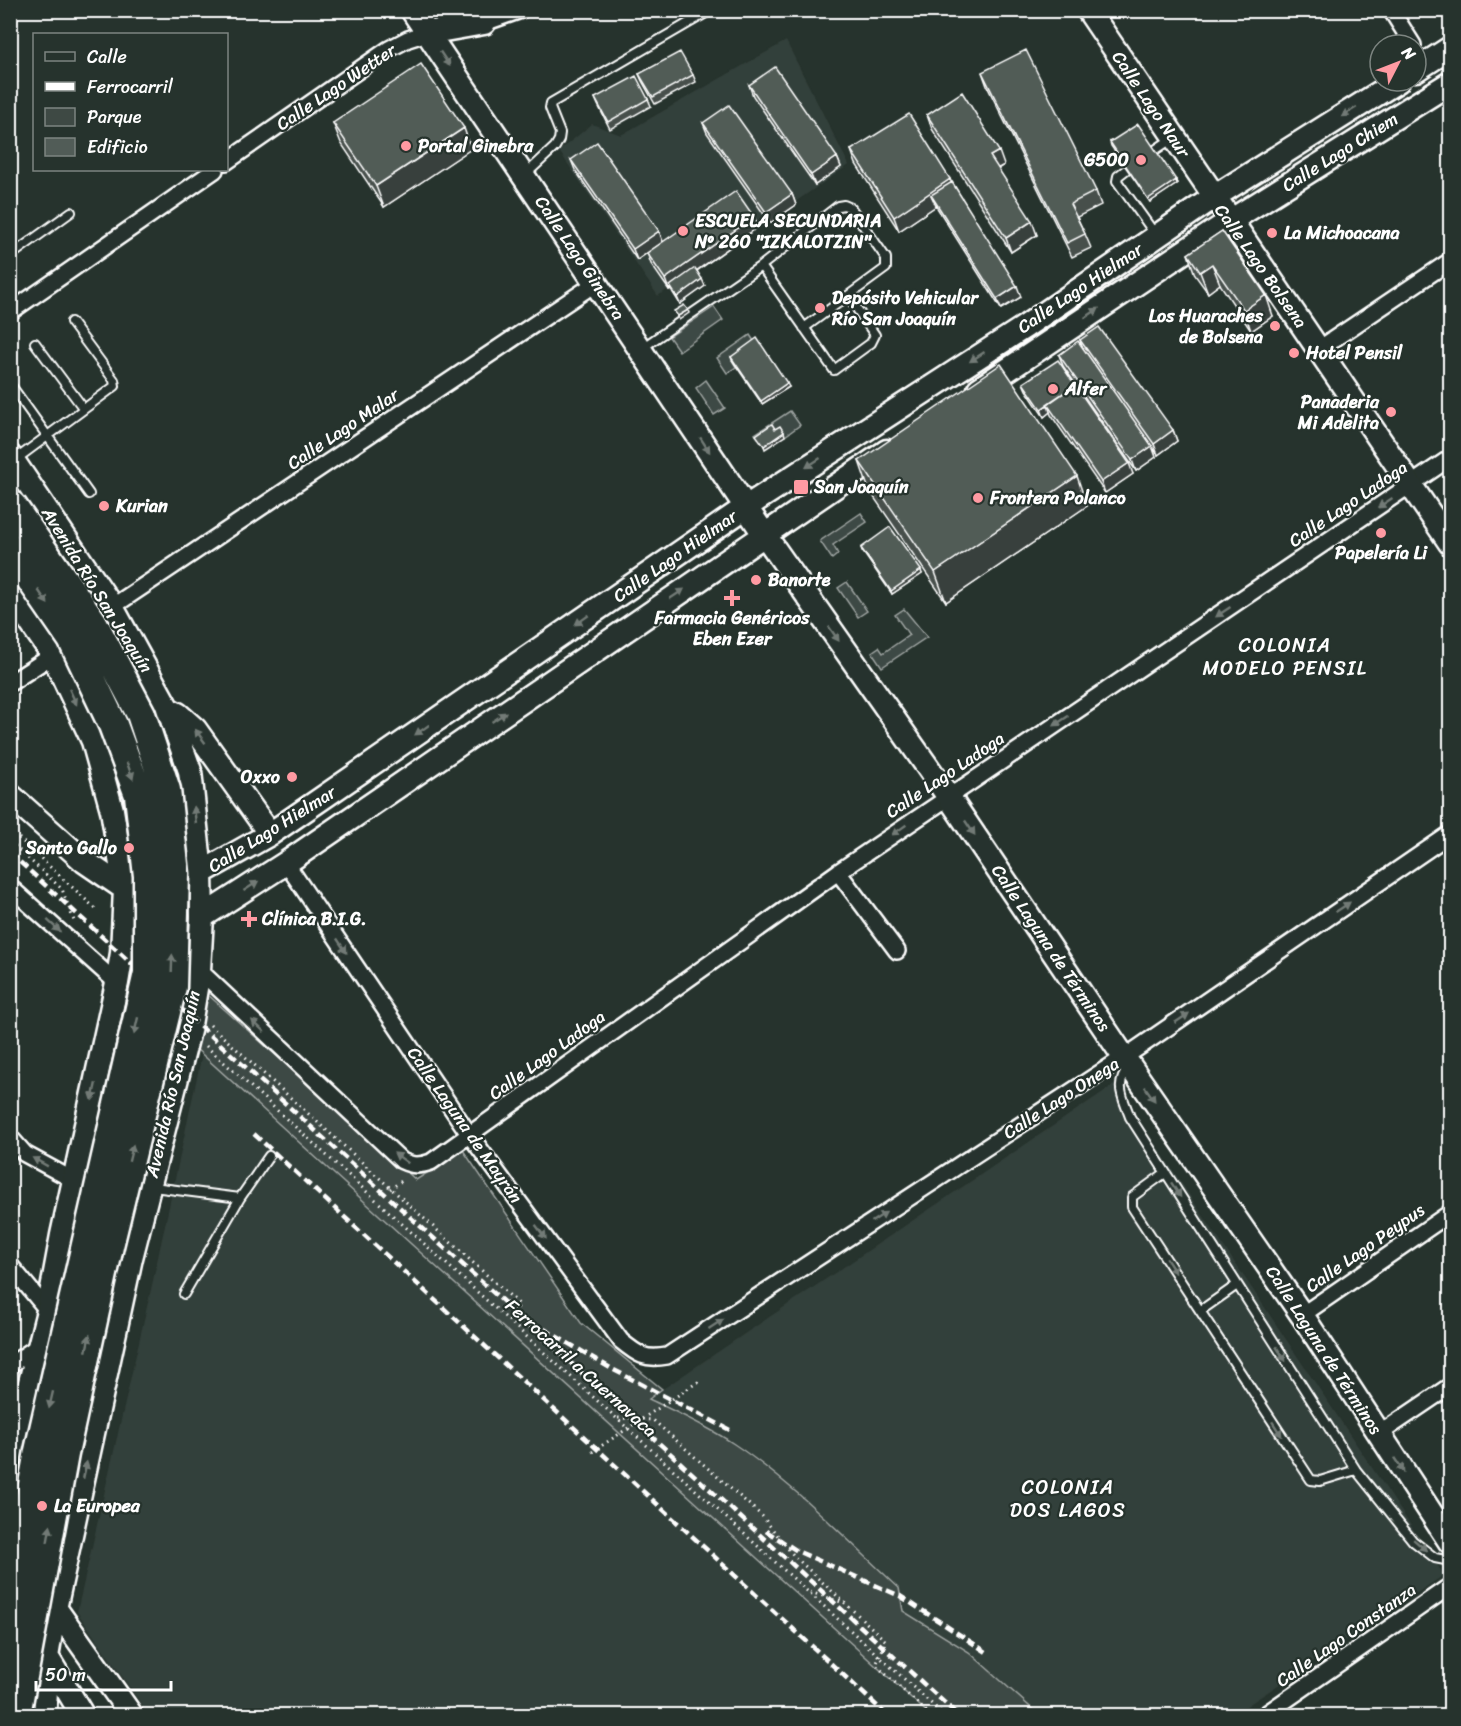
<svg xmlns="http://www.w3.org/2000/svg" width="1461" height="1726" viewBox="0 0 1461 1726" font-family="Sriracha,sans-serif">
	<rect width="100%" height="100%" fill="#26332d"/>
	<filter id="ink" filterUnits="userSpaceOnUse"><feTurbulence type="fractalNoise" baseFrequency=".0167" numOctaves="2"/><feDisplacementMap in="SourceGraphic" scale="12" xChannelSelector="R" yChannelSelector="G"/><feConvolveMatrix kernelMatrix="1 2 1 2 8 2 1 2 1" color-interpolation-filters="sRGB"/></filter>
	<g filter="url(#ink)">
		<path fill="#333f3a" d="M786 41 849 165 658 296 559 151 592 124 621 135Z
			M202 1054 930 1715H149L77 1612 152 1285Z
			M1115 1084 1444 1575 1233 1715H1039L969 1652 903 1611 899 1588 766 1468 734 1444 694 1420 648 1399Z"/>
		<path fill="#3e4944" stroke="#9ea4a2" stroke-width="1.5" d="M714 307 723 320 679 351 669 337Z
			M750 335 756 344 732 360 736 367 727 373 717 358Z
			M706 380 725 408 714 415 696 388Z
			M790 411 800 425 785 436 781 430 776 432 773 428 758 438 755 434Z
			M861 513 867 522 833 545 838 554 832 559 820 541Z
			M847 582 867 611 858 617 838 588Z
			M904 609 927 637 882 667 872 652 879 647 883 653 909 635 895 615Z
			M206 993 416 1180 463 1150 581 1323 662 1389 649 1399C678 1413 707 1426 734 1444 794 1484 846 1539 899 1588L903 1611 969 1652 1039 1715H930L194 1047Z"/>
		<g fill="none" stroke-linecap="round" stroke-linejoin="round">
			<g stroke="#fff" stroke-width="12">
				<path id="lane" d="M1155 150 1173 138
					M1127 169 1118 176 1117 181 1155 234
					M525 175 555 147 559 140 560 133 550 108 551 103 711 10
					M10 256 71 212
					M761 266 834 370 871 343 875 335 848 296
					M35 343 84 409
					M642 348 761 266 838 206 844 205 851 208 886 258V268L804 328
					M10 384 89 494
					M15 460 115 386 114 380 71 322
					M1129 1067C1114 1086 1123 1097 1130 1117L1356 1470 1413 1541 1435 1558 1450 1561
					M1165 1173 1132 1197V1207L1311 1480 1320 1481 1356 1470
					M153 1187 240 1198 269 1156
					M184 1294 240 1198
					M1200 1311 1237 1285"/>
			</g>
			<g stroke="#fff" stroke-width="20">
				<path id="street" d="M1391 10 1413 45
					M484 23 521 10
					M226 162 389 49 408 39 427 33
					M10 312 215 170
					M1319 349 1450 261
					M112 607 596 283
					M10 683 53 655
					M286 863 469 1134 621 1341C638 1355 645 1360 667 1356L1135 1050 1450 834
					M838 872 897 951
					M10 887 117 983
					M199 970 402 1161C413 1166 419 1166 431 1162L838 872 1450 458
					M10 1137 25 1154 75 1181
					M10 1265 48 1311
					M1302 1315 1450 1213
					M10 1365 40 1345
					M1379 1434 1450 1386
					M1263 1716 1450 1586"/>
			</g>
			<g stroke="#fff" stroke-width="27">
				<path id="secondary" d="M412 10 764 534 948 796 1130 1066 1302 1315 1450 1542
					M1088 10 1450 543
					M427 33 484 23 476 10
					M1416 70 1450 48
					M979 389 1230 221 1450 83
					M10 456 112 607 168 709 190 771 201 873 202 917 199 970 189 1031 131 1258 55 1609 47 1657 45 1716
					M10 593 53 655 93 741 112 810 125 889 122 953 117 983 62 1235 48 1311 10 1462
					M166 710 168 709 178 714 195 729 270 834
					M10 795 84 861 125 889
					M125 889 160 884 201 873 270 834 746 507 1026 326 1214 197 1398 81
					M202 917 286 863 887 451
					M51 1602 132 1716
					M46 1655 83 1716"/>
			</g>
			<path stroke="#fff" stroke-width="3" stroke-dasharray="1.5 4.5" stroke-linecap="butt" d="M10 830 97 910
				M10 842 62 889 74 921
				M210 1025 520 1305 507 1318
				M206 1046 945 1716
				M390 1189 403 1180
				M618 1418 653 1420 762 1516 794 1556 886 1641 876 1665 931 1716
				M810 1592 844 1603"/>
			<use href="#lane" stroke="#26332d" stroke-width="8"/>
			<use href="#street" stroke="#26332d" stroke-width="15"/>
			<use href="#secondary" stroke="#26332d" stroke-width="22"/>
			<path stroke="#fff" stroke-width="4.5" stroke-dasharray="9 4.5" stroke-linecap="butt" d="M10 853 959 1716
				M254 1134 888 1716
				M544 1329 612 1369 730 1430
				M766 1531 799 1552 900 1596 988 1653"/>
			<g stroke="#fff" stroke-width="33" stroke-linecap="butt">
				<path id="highway-bridge" d="M12 506 93 623 141 714 166 790 175 874 172 987 109 1246 64 1454 17 1709V1716
					M10 549 72 639 113 725 139 795 148 876V973L39 1451 10 1613"/>
			</g>
			<path stroke="#fff" stroke-width="3" stroke-dasharray="1.5 4.5" stroke-linecap="butt" d="M592 1452 701 1380"/>
			<use href="#highway-bridge" stroke="#26332d" stroke-width="28"/>
		</g>
		<path fill="#464f4b" stroke="#fff" stroke-width="1.5" d="M982 72 1096 191 1101 205 1077 217 1085 234 1091 248 1072 257 987 86Z
			M639 74 693 75 696 82 655 104 642 81Z
			M749 85 837 157 841 167 815 185 753 96Z
			M595 98 648 99 651 106 610 129 598 105Z
			M927 115 1004 165 998 169 1037 235 1011 252 932 129Z
			M333 123 471 149 384 207 341 143Z
			M703 123 792 194 796 205 770 223 707 133Z
			M1110 142 1176 180 1177 184 1150 202 1111 146Z
			M851 150 952 182 1021 297 1001 309 936 206 899 231 856 164Z
			M571 160 659 231 663 242 637 260 575 170Z
			M754 217 758 227 697 271 705 286 680 304 673 293 671 289 669 290 651 264 647 253Z
			M1222 231 1273 316 1251 331 1220 284 1208 293 1195 275 1188 254Z
			M1080 340 1173 430 1177 441 1158 455 1152 446 1156 457 1136 471 1063 366 1059 355 1082 347Z
			M731 357 789 387 762 404 732 360Z
			M1023 383 1133 474 1105 493 1051 415 1050 412 1044 417 1026 390Z
			M859 461 1087 506 946 602 869 490Z
			M861 548 922 574 892 594 862 551Z"/>
		<path fill="#39403d" stroke="#fff" stroke-width="1.5" d="M464 128 471 149 384 207 376 186Z
			M999 151 1004 165 995 170 990 156Z
			M837 157 841 167 815 185 811 175Z
			M950 179 956 193 931 195 936 206 899 231 894 217Z
			M1176 180 1177 184 1150 202 1148 199Z
			M792 194 796 205 770 223 766 212Z
			M754 217 758 227 672 288 670 286 671 289 669 290 665 279Z
			M1032 221 1037 235 1011 252 1006 238Z
			M659 231 663 242 637 260 633 249Z
			M1212 264 1220 284 1208 293 1200 272Z
			M702 279 705 286 680 304 677 297Z
			M1017 286 1021 297 1001 309 997 299Z
			M1266 295 1273 316 1251 331 1244 310Z
			M688 310 689 313 679 320 678 316Z
			M787 383 789 387 762 404 761 401Z
			M1048 405 1050 412 1044 417 1041 409Z
			M1173 430 1177 441 1158 455 1154 444Z
			M784 432 785 436 765 449 764 446Z
			M1152 446 1156 457 1136 471 1132 460Z
			M1129 463 1133 474 1105 493 1101 482Z
			M1077 476 1087 506 946 602 935 572Z
			M921 570 922 574 892 594 891 591Z"/>
		<path fill="#515c57" stroke="#fff" stroke-width="1.5" d="M1026 50 1096 191 1070 204 1085 234 1067 243 982 72Z
			M680 52 693 75 653 97 639 74Z
			M421 64 464 128 376 186 333 123Z
			M775 67 837 157 811 175 749 85Z
			M636 76 648 99 608 122 595 98Z
			M962 92 999 151 990 156 1032 221 1006 238 927 115Z
			M729 105 792 194 766 212 703 123Z
			M909 114 950 179 894 217 851 150Z
			M1138 124 1176 180 1148 199 1110 142Z
			M597 142 659 231 633 249 571 160Z
			M952 182 1017 286 997 299 931 195Z
			M736 191 754 217 665 279 647 253Z
			M1222 231 1266 295 1244 310 1212 264 1200 272 1188 254Z
			M695 268 702 279 677 297 670 286Z
			M684 305 688 310 678 316 674 311Z
			M1099 327 1173 430 1154 444 1080 340Z
			M757 338 787 383 761 401 731 357Z
			M1078 341 1152 446 1132 460 1059 355Z
			M1058 360 1075 385 1041 409 1023 383Z
			M1001 364 1077 476 935 572 859 461Z
			M1075 385 1129 463 1101 482 1047 404Z
			M772 424 775 429 780 426 784 432 764 446 756 435Z
			M890 527 921 570 891 591 861 548Z"/>
		<defs><path id="oneway-solid" d="M-6-.8H1V-3.2L6.5 0L1 3.2V.8H-6Z" transform="scale(1.5)"/></defs>
		<g fill="#727a76">
			<use href="#oneway-solid" transform="translate(445 59) rotate(56)"/>
			<use href="#oneway-solid" transform="translate(1349 112) rotate(148)"/>
			<use href="#oneway-solid" transform="translate(1092 313) rotate(-34)"/>
			<use href="#oneway-solid" transform="translate(977 357) rotate(147)"/>
			<use href="#oneway-solid" transform="translate(705 445) rotate(57)"/>
			<use href="#oneway-solid" transform="translate(813 463) rotate(147)"/>
			<use href="#oneway-solid" transform="translate(1385 503) rotate(146)"/>
			<use href="#oneway-solid" transform="translate(677 594) rotate(-34)"/>
			<use href="#oneway-solid" transform="translate(43 597) rotate(56)"/>
			<use href="#oneway-solid" transform="translate(1223 612) rotate(146)"/>
			<use href="#oneway-solid" transform="translate(582 620) rotate(145)"/>
			<use href="#oneway-solid" transform="translate(834 634) rotate(55)"/>
			<use href="#oneway-solid" transform="translate(73 697) rotate(65)"/>
			<use href="#oneway-solid" transform="translate(499 717) rotate(-34)"/>
			<use href="#oneway-solid" transform="translate(1061 721) rotate(146)"/>
			<use href="#oneway-solid" transform="translate(422 730) rotate(145)"/>
			<use href="#oneway-solid" transform="translate(200 736) rotate(-127)"/>
			<use href="#oneway-solid" transform="translate(130 771) rotate(70)"/>
			<use href="#oneway-solid" transform="translate(195 815) rotate(-96)"/>
			<use href="#oneway-solid" transform="translate(970 828) rotate(56)"/>
			<use href="#oneway-solid" transform="translate(899 830) rotate(145)"/>
			<use href="#oneway-solid" transform="translate(251 886) rotate(-33)"/>
			<use href="#oneway-solid" transform="translate(1343 907) rotate(-34)"/>
			<use href="#oneway-solid" transform="translate(54 926) rotate(42)"/>
			<use href="#oneway-solid" transform="translate(342 946) rotate(56)"/>
			<use href="#oneway-solid" transform="translate(172 963) rotate(-88)"/>
			<use href="#oneway-solid" transform="translate(1182 1018) rotate(-34)"/>
			<use href="#oneway-solid" transform="translate(136 1026) rotate(103)"/>
			<use href="#oneway-solid" transform="translate(258 1026) rotate(-137)"/>
			<use href="#oneway-solid" transform="translate(94 1092) rotate(102)"/>
			<use href="#oneway-solid" transform="translate(1150 1094) rotate(55)"/>
			<use href="#oneway-solid" transform="translate(131 1153) rotate(-76)"/>
			<use href="#oneway-solid" transform="translate(401 1158) rotate(-144)"/>
			<use href="#oneway-solid" transform="translate(40 1162) rotate(-151)"/>
			<use href="#oneway-solid" transform="translate(1176 1190) rotate(57)"/>
			<use href="#oneway-solid" transform="translate(879 1217) rotate(-33)"/>
			<use href="#oneway-solid" transform="translate(541 1232) rotate(53)"/>
			<use href="#oneway-solid" transform="translate(1171 1266) rotate(57)"/>
			<use href="#oneway-solid" transform="translate(716 1324) rotate(-33)"/>
			<use href="#oneway-solid" transform="translate(88 1343) rotate(-78)"/>
			<use href="#oneway-solid" transform="translate(1281 1354) rotate(57)"/>
			<use href="#oneway-solid" transform="translate(51 1400) rotate(103)"/>
			<use href="#oneway-solid" transform="translate(1277 1429) rotate(57)"/>
			<use href="#oneway-solid" transform="translate(1399 1465) rotate(56)"/>
			<use href="#oneway-solid" transform="translate(85 1470) rotate(-78)"/>
			<use href="#oneway-solid" transform="translate(49 1534) rotate(-80)"/>
			<use href="#oneway-solid" transform="translate(1420 1545) rotate(41)"/>
		</g>
	</g>
	<g fill="#ff9aa2" stroke="#26332d" stroke-width="2">
		<circle cx="406" cy="146" r="6"/>
		<circle cx="1141" cy="160" r="6"/>
		<circle cx="683" cy="231" r="6"/>
		<circle cx="1272" cy="233" r="6"/>
		<circle cx="820" cy="308" r="6"/>
		<circle cx="1275" cy="326" r="6"/>
		<circle cx="1294" cy="353" r="6"/>
		<circle cx="1053" cy="389" r="6"/>
		<circle cx="1391" cy="412" r="6"/>
		<rect x="793" y="479" width="16" height="16" rx="3"/>
		<circle cx="978" cy="498" r="6"/>
		<circle cx="104" cy="506" r="6"/>
		<circle cx="1381" cy="533" r="6"/>
		<circle cx="756" cy="580" r="6"/>
		<path d="M729 589h6v6h6v6h-6v6h-6v-6h-6v-6h6z"/>
		<circle cx="292" cy="777" r="6"/>
		<circle cx="129" cy="848" r="6"/>
		<path d="M246 910h6v6h6v6h-6v6h-6v-6h-6v-6h6z"/>
		<circle cx="42" cy="1506" r="6"/>
	</g>
	<g text-anchor="middle" stroke-width="4.5" stroke-linejoin="round" paint-order="stroke">
		<g font-size="18" fill="#fff" stroke="#26332d">
			<text transform="translate(336 87) rotate(-34)" y="6">Calle Lago Wetter</text>
			<text transform="translate(1151 104) rotate(56)" y="6">Calle Lago Naur</text>
			<text transform="translate(1340 152) rotate(-32)" y="6">Calle Lago Chiem</text>
			<text transform="translate(580 258) rotate(56)" y="6">Calle Lago Ginebra</text>
			<text transform="translate(1261 266) rotate(55)" y="6">Calle Lago Bolsena</text>
			<text transform="translate(1080 288) rotate(-34)" y="6">Calle Lago Hielmar</text>
			<text transform="translate(343 429) rotate(-34)" y="6">Calle Lago Malar</text>
			<text transform="translate(1348 504) rotate(-34)" y="6">Calle Lago Ladoga</text>
			<text transform="translate(675 556) rotate(-35)" y="6">Calle Lago Hielmar</text>
			<text transform="translate(97 590) rotate(58)" y="6">Avenida Río San Joaquín</text>
			<text transform="translate(945 775) rotate(-34)" y="6">Calle Lago Ladoga</text>
			<text transform="translate(272 829) rotate(-32)" y="6">Calle Lago Hielmar</text>
			<text transform="translate(1051 948) rotate(56)" y="6">Calle Laguna de Términos</text>
			<text transform="translate(547 1055) rotate(-36)" y="6">Calle Lago Ladoga</text>
			<text transform="translate(173 1084) rotate(-77)" y="6">Avenida Río San Joaquín</text>
			<text transform="translate(1061 1098) rotate(-33)" y="6">Calle Lago Onega</text>
			<text transform="translate(465 1125) rotate(55)" y="6">Calle Laguna de Mayrán</text>
			<text transform="translate(1365 1248) rotate(-35)" y="6">Calle Lago Peypus</text>
			<text transform="translate(1324 1350) rotate(57)" y="6">Calle Laguna de Términos</text>
			<text transform="translate(581 1368) rotate(42)" y="6">Ferrocarril a Cuernavaca</text>
			<text transform="translate(1346 1635) rotate(-35)" y="6">Calle Lago Constanza</text>
		</g>
		<g font-size="18" font-weight="bold" fill="#fff" stroke="#26332d" text-anchor="start">
			<text x="418" y="152">Portal Ginebra</text>
			<text x="1129" y="166" text-anchor="end">G500</text>
			<text x="695" y="227">ESCUELA SECUNDARIA<tspan x="695" dy="21">Nº 260 "IZKALOTZIN"</tspan></text>
			<text x="1284" y="239">La Michoacana</text>
			<text x="832" y="304">Depósito Vehicular<tspan x="832" dy="21">Río San Joaquín</tspan></text>
			<text x="1263" y="322" text-anchor="end">Los Huaraches<tspan x="1263" dy="21">de Bolsena</tspan></text>
			<text x="1306" y="359">Hotel Pensil</text>
			<text x="1065" y="395">Alfer</text>
			<text x="1379" y="408" text-anchor="end">Panaderia<tspan x="1379" dy="21">Mi Adelita</tspan></text>
			<text x="814" y="493">San Joaquín</text>
			<text x="990" y="504">Frontera Polanco</text>
			<text x="116" y="512">Kurian</text>
			<text x="1381" y="559" text-anchor="middle">Papelería Li</text>
			<text x="768" y="586">Banorte</text>
			<text x="732" y="624" text-anchor="middle">Farmacia Genéricos<tspan x="732" dy="21">Eben Ezer</tspan></text>
			<text x="280" y="783" text-anchor="end">Oxxo</text>
			<text x="117" y="854" text-anchor="end">Santo Gallo</text>
			<text x="262" y="925">Clínica B.I.G.</text>
			<text x="54" y="1512">La Europea</text>
		</g>
		<g font-size="20" letter-spacing="1.5" fill="#fff" stroke="#26332d">
			<text x="1285" y="652">COLONIA<tspan x="1285" dy="23">MODELO PENSIL</tspan></text>
			<text x="1068" y="1494">COLONIA<tspan x="1068" dy="23">DOS LAGOS</tspan></text>
		</g>
	</g>
	<rect width="1461" height="1726" fill="none" stroke="#26332d" stroke-width="36"/>
	<rect x="18" y="18" width="1425" height="1690" fill="none" stroke="#fff" stroke-width="2" filter="url(#ink)"/>
	<rect x="33" y="33" width="195" height="138" fill="#26332d" stroke="#7d8581" stroke-width="1.5"/>
	<rect x="45" y="52" width="30" height="9" fill="#26332d" stroke="#7d8581" stroke-width="1.5"/>
	<text x="87" y="63" font-size="18" fill="#ffffff">Calle</text>
	<rect x="45" y="82" width="30" height="9" fill="#ffffff" stroke="#7d8581" stroke-width="1.5"/>
	<text x="87" y="93" font-size="18" fill="#ffffff">Ferrocarril</text>
	<rect x="45" y="108" width="30" height="18" fill="#3e4944" stroke="#7d8581" stroke-width="1.5"/>
	<text x="87" y="123" font-size="18" fill="#ffffff">Parque</text>
	<rect x="45" y="138" width="30" height="18" fill="#515c57" stroke="#7d8581" stroke-width="1.5"/>
	<text x="87" y="153" font-size="18" fill="#ffffff">Edificio</text>
	<g transform="translate(1398 63) rotate(48)"><circle r="28" fill="#26332d" stroke="#7d8581" stroke-width="1.5"/>
	<path d="M0-4.5L10 22L0 15L-10 22Z" fill="#ff9aa2"/>
	<text y="-9" font-size="16" font-weight="bold" text-anchor="middle" fill="#ffffff">N</text>
	</g>
	<path d="M36 1681v9h135v-9" fill="none" stroke="#ffffff" stroke-width="3"/>
	<text x="45" y="1681" font-size="18" fill="#ffffff" stroke="#26332d" stroke-width="4.5" paint-order="stroke">50 m</text>
</svg>
